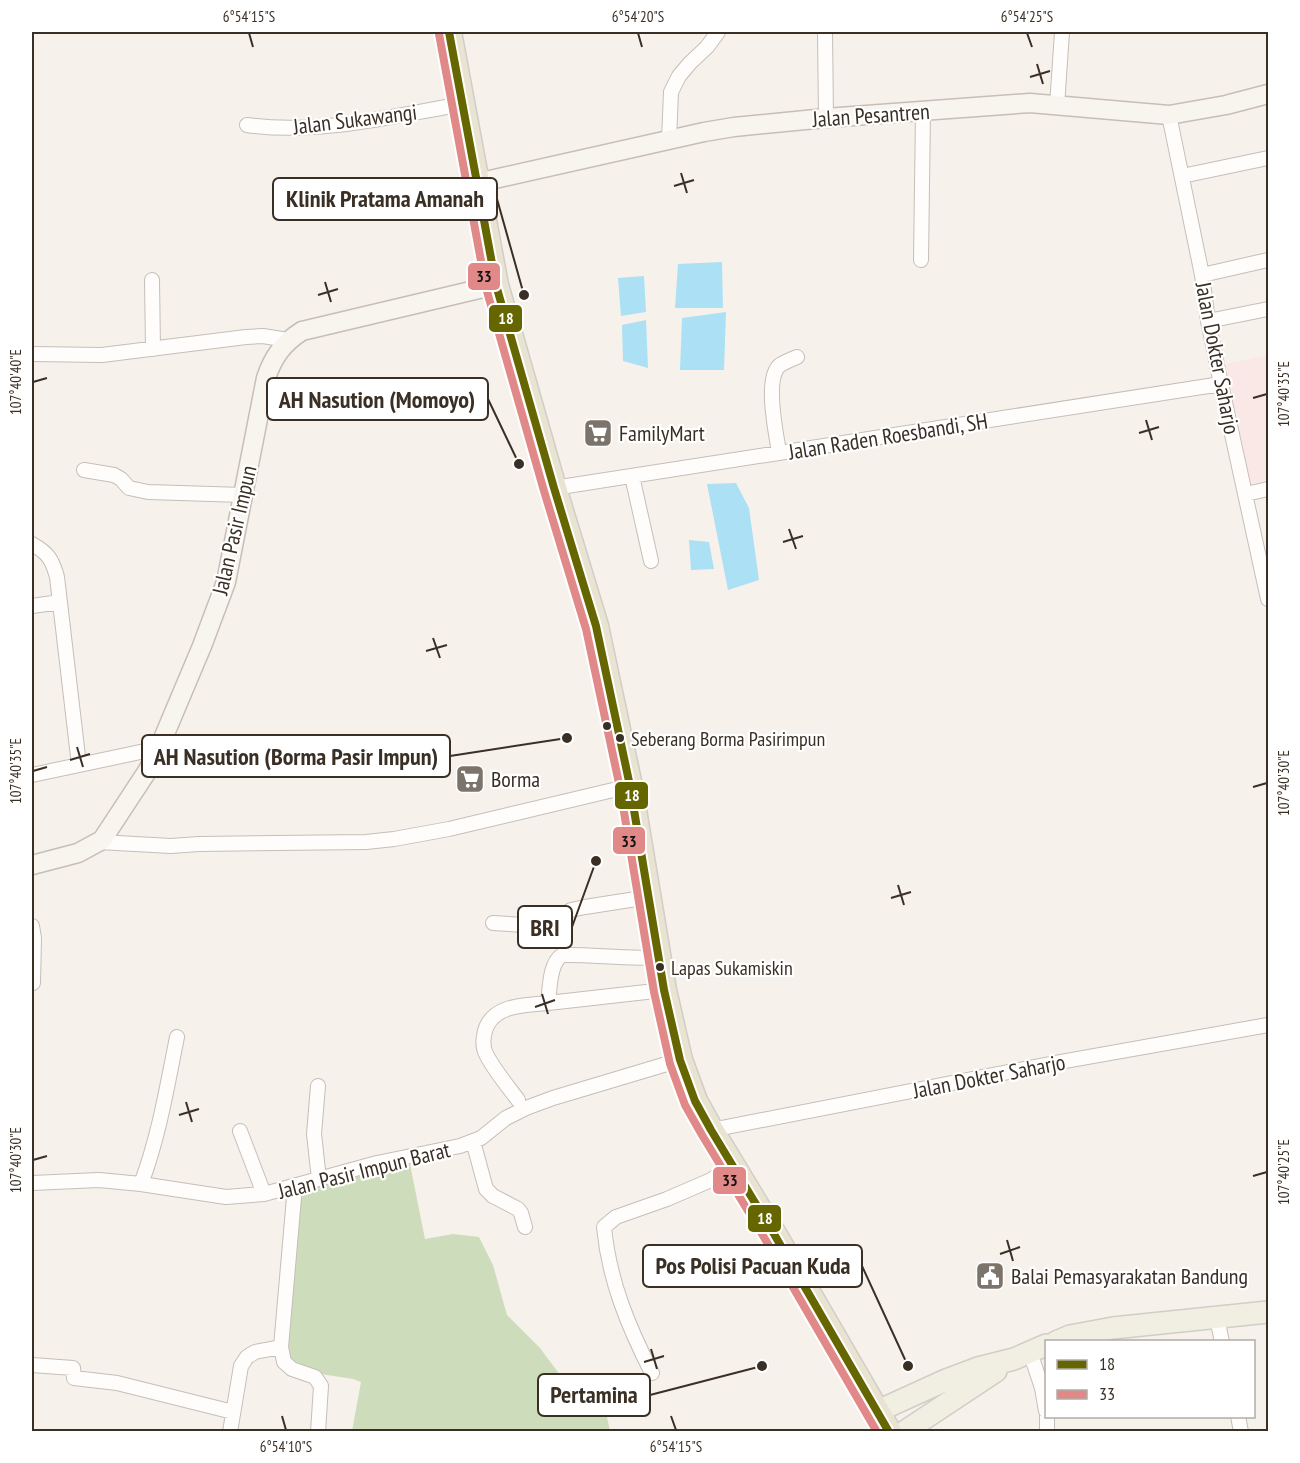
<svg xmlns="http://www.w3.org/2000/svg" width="1300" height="1463" viewBox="0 0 1300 1463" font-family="'PT Sans Narrow',sans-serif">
	<rect width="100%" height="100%" fill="#f7f1eb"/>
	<path fill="#fae8e7" d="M1268 355V480L1251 484 1226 364Z"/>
	<path fill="#cdddbb" d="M410 1164 425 1239 453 1234 479 1237 493 1265 507 1315 540 1348 566 1383 604 1403 610 1431H352L361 1382 353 1379 295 1370 289 1358 287 1347 300 1192 376 1171Z"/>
	<path fill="#abe0f5" d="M722 262 723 308H675L678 264Z
		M644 276 646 312 621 316 618 278Z
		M726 312 724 370H680L682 318Z
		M646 320 648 368 623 361 622 325Z
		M736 483 749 508 759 580 728 590 707 484Z
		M689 540 709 542 714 569 691 570Z"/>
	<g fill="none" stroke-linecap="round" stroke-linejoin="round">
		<g stroke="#c6beb7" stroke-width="16">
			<path id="street" d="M825 32 826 118
				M1057 106 1062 32
				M1169 115 1202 275 1208 321 1221 384 1268 599
				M247 125C319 135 393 116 463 104
				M669 140 671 92 679 76 690 63 707 47 718 32
				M1182 176 1268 158
				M921 260 923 112
				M1202 275 1268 260
				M152 280 153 349
				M1208 321 1268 309
				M32 354 102 355 246 337 263 336 288 340
				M779 452C776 433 764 378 780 365 785 362 792 359 797 357
				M84 470 114 475 121 479 129 488 148 492 243 495
				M632 476 651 561
				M554 488 1221 384
				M1246 494 1268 489
				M32 544C48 553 52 559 57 577L79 765
				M32 606 60 602
				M32 775 159 748
				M99 842 171 846 199 844 366 842 394 839 449 829 630 786
				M493 923 540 926 551 923 571 910 585 907 649 897
				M32 926 34 938 33 983
				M548 1003 664 990
				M318 1086 314 1134 319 1179
				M518 1100C507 1085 494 1070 486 1054 483 1048 483 1042 484 1036 488 1005 523 1005 548 1003 550 989 549 964 562 955 594 954 626 960 659 957
				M711 1130 1060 1062 1268 1025
				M240 1131 264 1194
				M473 1141 486 1189 493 1196 518 1209 521 1213 525 1227
				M32 1183 99 1180 141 1184 226 1197 264 1194 377 1163 460 1146 481 1138 506 1118 526 1108 553 1098 680 1060
				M141 1184C159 1136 167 1087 177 1037
				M295 1186 281 1347 284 1362 292 1369 315 1377 321 1386 318 1432
				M1217 1318 1222 1342
				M1031 1351 1033 1361 1042 1388 1046 1411
				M32 1365 73 1368 74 1378 117 1383 233 1412
				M652 1373C628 1326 609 1280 604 1227L616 1217 667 1199 711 1180 733 1166
				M1238 1416 1241 1432
				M230 1432 241 1366 247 1357 255 1352 281 1347
				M1047 1432V1416"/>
		</g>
		<g stroke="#c6beb7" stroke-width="21">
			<path id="secondary" d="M477 183 704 132 734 127 826 118 1030 103 1169 115 1226 105 1268 94
				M32 865 78 853 102 840 148 770 159 748 202 646 226 582 266 378C273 357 283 343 302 331L496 285"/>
		</g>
		<g stroke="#d1cdc8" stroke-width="24">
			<path id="primary" d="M1056 1342 1070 1336 1113 1328 1268 1312
				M878 1411 946 1380 978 1368 1014 1359 1046 1345
				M904 1432 996 1371"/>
		</g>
		<g stroke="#d1cdc8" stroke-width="27">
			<path id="highway" d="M449 32 496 285 554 488 596 626 630 786 664 990 680 1060 695 1101 711 1130 774 1234 889 1432"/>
		</g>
		<use href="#street" stroke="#fefdfc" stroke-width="14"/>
		<use href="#secondary" stroke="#f8f5ef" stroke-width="18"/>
		<use href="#primary" stroke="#f1eee2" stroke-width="21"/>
		<use href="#highway" stroke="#e9e3d2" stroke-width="24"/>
		<g stroke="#fff" stroke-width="12">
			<path id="bus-1" d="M449 32 496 285 554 488 596 626 630 786 664 990 680 1060 695 1101 711 1130 774 1234 889 1432"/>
		</g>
		<g stroke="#fff" stroke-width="12">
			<path id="bus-2" d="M439 34 486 288 544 491 586 629 620 788 654 992 670 1064 685 1105 702 1135 765 1239 877 1432"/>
		</g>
		<use href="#bus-1" stroke="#660" stroke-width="8"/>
		<use href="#bus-2" stroke="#e18988" stroke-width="8"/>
	</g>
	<path fill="none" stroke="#3a2f25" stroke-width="2" d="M249 33 253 47M638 33 642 47M1027 33 1032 47M1037 64 1043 84M1030 77 1050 71M681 173 687 193M674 186 694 180M325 282 331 302M318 295 338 289M33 382 47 378M1253 398 1267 394M1146 420 1152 440M1139 433 1159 427M789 529 796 549M783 542 803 536M433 638 440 658M426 651 447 645M77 747 83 767M70 760 90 754M33 771 47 767M1253 787 1267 783M898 885 904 905M891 898 911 892M542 994 548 1014M535 1007 555 1000M186 1102 192 1122M179 1115 199 1109M33 1160 47 1156M1253 1176 1267 1172M1007 1240 1013 1261M1000 1254 1020 1247M651 1349 657 1369M644 1362 664 1356M282 1416 286 1430M671 1416 676 1430"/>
	<defs>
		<g id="supermarket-square" transform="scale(1.5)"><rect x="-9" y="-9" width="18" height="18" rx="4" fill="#7c736a" stroke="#fff"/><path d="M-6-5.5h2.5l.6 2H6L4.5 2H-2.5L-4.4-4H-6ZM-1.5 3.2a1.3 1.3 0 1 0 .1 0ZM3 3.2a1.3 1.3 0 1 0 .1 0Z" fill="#fff"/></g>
		<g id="civic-square" transform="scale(1.5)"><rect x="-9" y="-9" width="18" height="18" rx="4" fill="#7c736a" stroke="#fff"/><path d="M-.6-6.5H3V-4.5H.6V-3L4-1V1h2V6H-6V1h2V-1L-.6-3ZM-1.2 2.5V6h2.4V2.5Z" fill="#fff"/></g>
	</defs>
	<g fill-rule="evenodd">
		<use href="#supermarket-square" x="598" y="433"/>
		<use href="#supermarket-square" x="470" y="779"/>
		<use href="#civic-square" x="990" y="1276"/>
	</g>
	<g fill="#3a2f25" stroke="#fff" stroke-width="2">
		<circle cx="607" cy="726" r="5"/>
		<circle cx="620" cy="738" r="5"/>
		<circle cx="660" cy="967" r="5"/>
	</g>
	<g text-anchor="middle" stroke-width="4.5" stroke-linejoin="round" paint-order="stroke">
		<g font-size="20" fill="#3a2f25" stroke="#fff" text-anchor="start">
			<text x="631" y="746">Seberang Borma Pasirimpun</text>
			<text x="671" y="975">Lapas Sukamiskin</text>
		</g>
		<g font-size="22" fill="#3a2f25" stroke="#fff">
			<text transform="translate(871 115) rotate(-4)" y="8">Jalan Pesantren</text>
			<text transform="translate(355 119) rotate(-7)" y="8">Jalan Sukawangi</text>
			<text transform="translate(1218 358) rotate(79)" y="8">Jalan Dokter Saharjo</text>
			<text transform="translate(888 436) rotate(-9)" y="8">Jalan Raden Roesbandi, SH</text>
			<text transform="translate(234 530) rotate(-77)" y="8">Jalan Pasir Impun</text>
			<text transform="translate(989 1076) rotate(-11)" y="8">Jalan Dokter Saharjo</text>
			<text transform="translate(364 1170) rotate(-14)" y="8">Jalan Pasir Impun Barat</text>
		</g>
		<g font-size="22" fill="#3a2f25" stroke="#fff" text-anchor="start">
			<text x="619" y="441">FamilyMart</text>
			<text x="491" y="787">Borma</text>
			<text x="1011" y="1284">Balai Pemasyarakatan Bandung</text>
		</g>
	</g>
	<path fill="none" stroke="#3a2f25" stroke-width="2" d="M524 295L497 199M519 464L488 399M567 738L450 756M596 861L572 927M908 1366L862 1266M762 1366L650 1395"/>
	<g fill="#3a2f25" stroke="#fff" stroke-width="2">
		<circle cx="524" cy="295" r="6"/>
		<circle cx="519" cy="464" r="6"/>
		<circle cx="567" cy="738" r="6"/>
		<circle cx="596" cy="861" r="6"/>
		<circle cx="908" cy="1366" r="6"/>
		<circle cx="762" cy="1366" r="6"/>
	</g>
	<g fill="#fff" stroke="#3a2f25" stroke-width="2">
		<rect x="273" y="178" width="224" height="42" rx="6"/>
		<rect x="267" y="378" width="221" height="42" rx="6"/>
		<rect x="142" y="735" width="308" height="42" rx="6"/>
		<rect x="518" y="906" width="54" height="42" rx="6"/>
		<rect x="643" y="1245" width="219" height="42" rx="6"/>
		<rect x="538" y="1374" width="112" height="42" rx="6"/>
	</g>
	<g font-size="24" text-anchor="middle" font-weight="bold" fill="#3a2f25">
		<text x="385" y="207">Klinik Pratama Amanah</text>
		<text x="377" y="408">AH Nasution (Momoyo)</text>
		<text x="296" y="765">AH Nasution (Borma Pasir Impun)</text>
		<text x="545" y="936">BRI</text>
		<text x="753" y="1274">Pos Polisi Pacuan Kuda</text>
		<text x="594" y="1403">Pertamina</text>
	</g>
	<g stroke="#fff" stroke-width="2">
		<rect x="467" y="262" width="34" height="29" rx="6" fill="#e18988"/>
		<rect x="488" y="304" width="35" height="29" rx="6" fill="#660"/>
		<rect x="614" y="781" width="35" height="29" rx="6" fill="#660"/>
		<rect x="612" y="826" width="34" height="29" rx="6" fill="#e18988"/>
		<rect x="712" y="1166" width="35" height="29" rx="6" fill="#e18988"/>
		<rect x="747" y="1204" width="35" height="29" rx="6" fill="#660"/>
	</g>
	<g font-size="16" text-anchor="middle" font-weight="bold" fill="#fff">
		<text x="506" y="324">18</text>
		<text x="632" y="801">18</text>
		<text x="765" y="1224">18</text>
	</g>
	<g font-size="16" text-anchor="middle" font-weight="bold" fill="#111">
		<text x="484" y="282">33</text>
		<text x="629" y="847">33</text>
		<text x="730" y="1186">33</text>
	</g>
	<rect width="1300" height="1463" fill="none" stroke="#ffffff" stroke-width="66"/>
	<rect x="1045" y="1340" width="210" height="78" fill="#ffffff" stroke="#b0aca8" stroke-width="1.5"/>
	<rect x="1057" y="1360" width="30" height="9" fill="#666600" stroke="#b0aca8" stroke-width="1.5"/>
	<text x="1099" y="1370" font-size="18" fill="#3a2f25">18</text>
	<rect x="1057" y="1390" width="30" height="9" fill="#e18988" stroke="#b0aca8" stroke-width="1.5"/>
	<text x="1099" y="1400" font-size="18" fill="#3a2f25">33</text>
	<rect x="33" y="33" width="1234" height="1397" fill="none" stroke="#3a2f25" stroke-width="2"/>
	<g font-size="15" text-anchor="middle" fill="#3a2f25">
		<text x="249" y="22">6°54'15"S</text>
		<text x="638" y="22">6°54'20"S</text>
		<text x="1027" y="22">6°54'25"S</text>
		<text transform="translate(16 382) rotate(-90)" y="5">107°40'40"E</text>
		<text transform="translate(1284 394) rotate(-90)" y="5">107°40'35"E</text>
		<text transform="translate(16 771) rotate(-90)" y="5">107°40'35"E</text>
		<text transform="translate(1284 783) rotate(-90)" y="5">107°40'30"E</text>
		<text transform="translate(16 1160) rotate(-90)" y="5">107°40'30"E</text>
		<text transform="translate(1284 1172) rotate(-90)" y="5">107°40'25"E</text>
		<text x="286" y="1452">6°54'10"S</text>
		<text x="676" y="1452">6°54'15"S</text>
	</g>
</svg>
